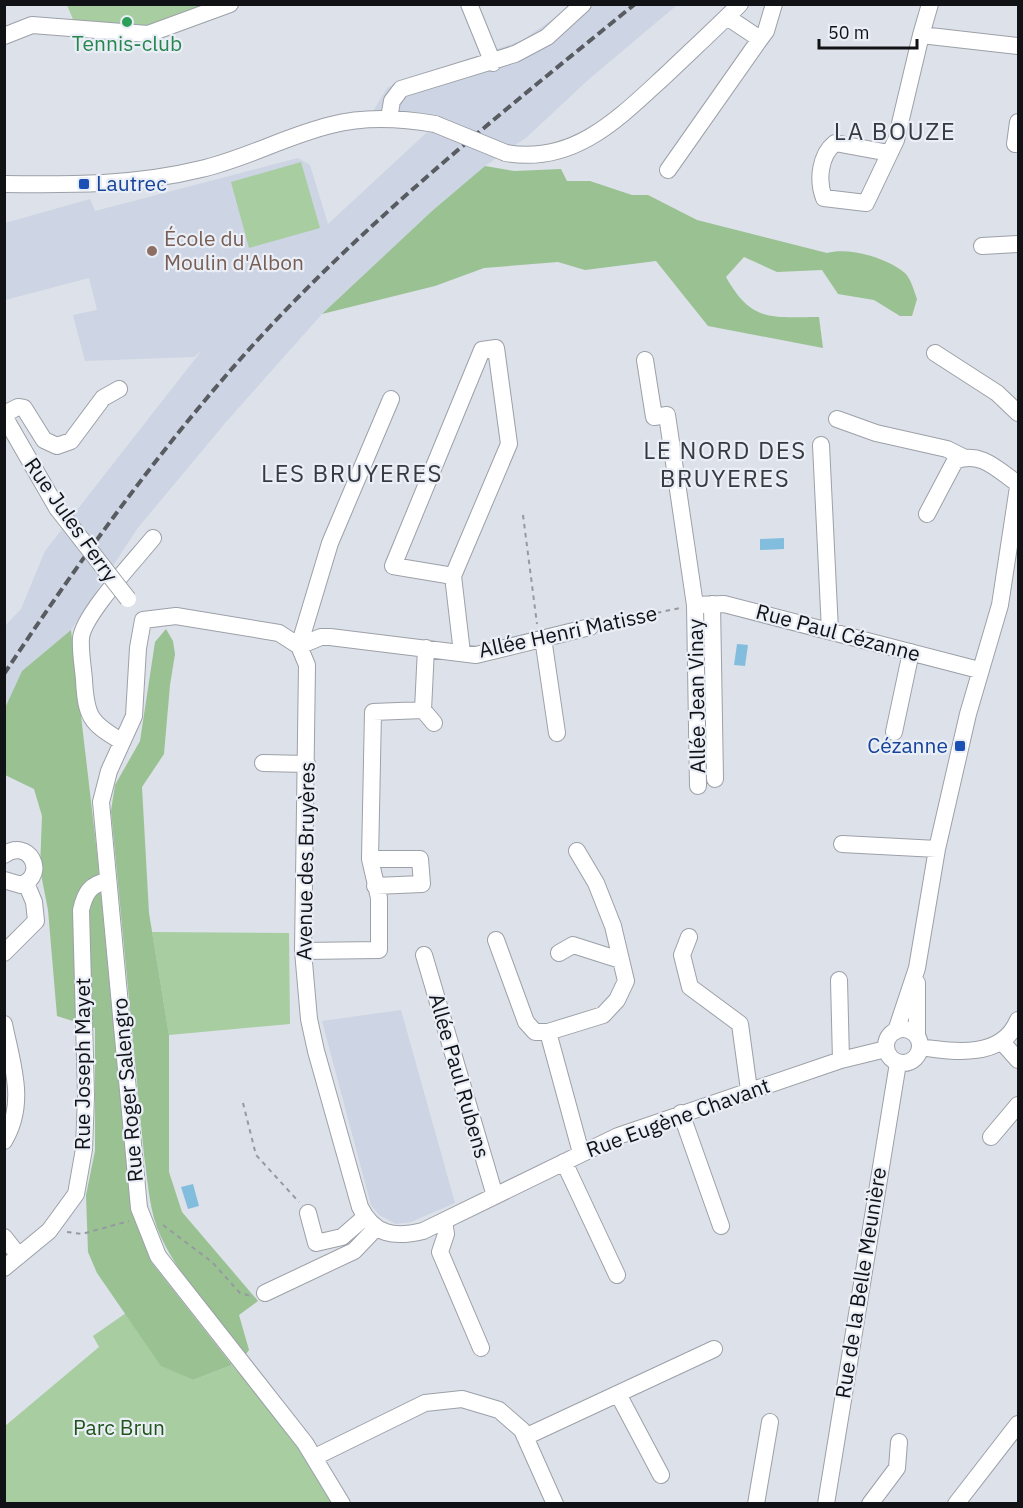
<svg xmlns="http://www.w3.org/2000/svg" width="1023" height="1508" viewBox="0 0 1023 1508" font-family="'IBM Plex Sans',sans-serif">
	<rect width="100%" height="100%" fill="#dde1e9"/>
	<path fill="#cdd4e3" d="M573 5H677L588 80 527 137 485 166 432 211 322 314 226 422 137 529 71 630 22 671 5 708V626L21 609 45 551 202 350 194 357 85 361 73 315 97 310 89 278 5 300V223L90 199 95 211 298 158 310 165 328 224 436 124 373 111 388 87 523 40Z
		M401 1010 455 1203 411 1222 396 1224 379 1215 371 1205 322 1021Z"/>
	<path fill="#a7cda1" d="M67 5H230L148 34 77 29Z
		M301 162 320 228 249 248 231 182Z
		M152 932 289 933 290 1024 169 1035Z
		M126 1313 162 1366 193 1380 232 1365 302 1448 336 1504H5V1426L99 1347 93 1336Z"/>
	<path fill="#99c192" d="M485 166 514 171 561 169 567 181H590L632 195H648L697 220 827 253C850 247 887 258 905 273 911 279 914 291 917 299L912 316H900L874 300 838 294 822 270 777 272 744 257 726 277C752 323 771 317 819 317L823 348 708 326 656 261 585 270 558 262 484 268 435 286 322 314 432 211Z
		M166 629 173 641 175 654 170 685 164 754 142 787 149 913 169 1035V1172L182 1212 258 1301 239 1315 249 1350 246 1354C217 1317 181 1280 161 1237 149 1212 148 1182 144 1155L111 811 115 785 140 741 155 642Z
		M71 630 97 853 131 1211 152 1263 232 1365 193 1380 161 1366 97 1273 88 1252 86 1195 95 1151V1028L57 1016 48 910 40 869 42 816 34 789 5 775V708L22 671Z"/>
	<path fill="#82bdde" d="M784 538V549L760 550V539Z
		M737 644 748 645 745 666 734 665Z
		M193 1184 199 1206 188 1209 181 1187Z"/>
	<g fill="none" stroke-linecap="round" stroke-linejoin="round">
		<g stroke="#9ca0a8" stroke-width="18">
			<path id="minor" d="M469 4 493 63
				M921 35 930 4
				M4 36 32 25 148 34 230 4
				M760 39 766 31 774 4
				M389 118 392 101 401 89 515 54 547 37 583 4
				M1015 144 1018 122
				M506 153C575 165 620 117 667 74 691 51 716 28 740 4
				M889 153 835 143C820 155 817 180 824 198L866 203 896 140 921 35 1018 46
				M668 170 760 39 727 17
				M4 184C70 185 137 185 201 169 245 159 286 136 331 125 365 116 400 118 435 124
				M982 246 1018 244
				M935 353 997 393 1018 413
				M645 360 654 417 667 415 695 605 698 786
				M4 414 18 407 24 408 44 440 57 446 71 441 103 398 119 389
				M4 416 57 508
				M837 419 876 433 947 449 963 457
				M821 445 830 631
				M927 514 955 461C980 450 998 470 1018 484
				M453 576 509 444 496 348 482 350 393 566 453 576 462 653
				M712 604 715 779
				M695 605 724 604 979 670
				M143 620 176 616 279 633 299 646 307 665 303 951 309 1019 316 1051 360 1207C374 1235 394 1238 423 1231L618 1136 841 1060 886 1049
				M143 620 138 648 134 716 109 771 101 802 139 1208 158 1256 305 1443 342 1504
				M543 638 557 733
				M299 646 321 637H330L476 655 590 627
				M299 646 330 543 391 399
				M423 710 426 648
				M894 732 911 652
				M121 741C90 723 86 716 84 680 83 666 80 652 81 638 83 615 137 558 153 538
				M263 763 307 764
				M842 844 937 849
				M577 851 596 883 613 926 626 981 617 1000 603 1015 548 1032 581 1153
				M4 855C28 837 49 874 21 885L4 880
				M370 859H420L422 884 375 886
				M689 937 682 955 690 987 740 1024 749 1090
				M496 940 526 1022 535 1032H548
				M303 951 379 950V898L370 859 373 712 423 710 434 723
				M4 953 36 921 34 902 26 883
				M559 953 573 945 620 960
				M424 955 495 1196
				M839 980 841 1060
				M4 1024C12 1064 27 1103 4 1141
				M886 1046a17 17 0 1 1 34 0a17 17 0 1 1-34 0Z
				M896 1031 917 968 937 849 968 714 1000 605 1018 487
				M917 1036V983
				M1002 1042 1018 1060
				M920 1047C955 1052 1002 1059 1018 1020
				M681 1113 721 1226
				M991 1137 1018 1105
				M564 1162 617 1275
				M308 1213 316 1243 342 1237 365 1217
				M444 1221 446 1234 440 1252 481 1348
				M4 1237 19 1256
				M4 1268 49 1231 76 1194 84 1149 86 1096 81 910C85 893 90 884 108 881
				M265 1293 354 1251 376 1228
				M618 1394 661 1475
				M525 1437 714 1349
				M315 1457 425 1403 462 1399 499 1410 522 1430 555 1504
				M756 1504 770 1422
				M826 1504 898 1063
				M870 1504 897 1468 899 1442
				M956 1504 1018 1424"/>
		</g>
		<path stroke="#969aa0" stroke-width="2" stroke-dasharray="4.5 4.5" stroke-linecap="butt" d="M523 515 537 624
			M604 624 680 608
			M243 1103 256 1155 299 1202
			M163 1225 212 1262 240 1293 251 1296
			M67 1232 82 1234 129 1221"/>
		<use href="#minor" stroke="#fff" stroke-width="16"/>
		<path stroke="#585b60" stroke-width="4" stroke-dasharray="9 4.5" stroke-linecap="butt" d="M4 674C78 563 156 454 244 355 360 225 500 114 635 4"/>
		<g stroke="#9ca0a8" stroke-width="18" stroke-linecap="butt">
			<path id="minor-bridge" d="M435 124 506 153
				M57 508 128 599"/>
		</g>
		<use href="#minor-bridge" stroke="#fff" stroke-width="16"/>
	</g>
	<circle fill="#2e9e5b" stroke="#eaeef7" stroke-width="2" cx="127" cy="22" r="6"/>
	<g fill="#1a4fb4" stroke="#eaeef7" stroke-width="2">
		<rect x="78" y="178" width="12" height="12" rx="3"/>
		<rect x="954" y="740" width="12" height="12" rx="3"/>
	</g>
	<circle fill="#8d6e63" stroke="#eaeef7" stroke-width="2" cx="152" cy="251" r="6"/>
	<g text-anchor="middle" stroke-width="4.5" stroke-linejoin="round" paint-order="stroke">
		<g font-size="21" fill="#27864d" stroke="#eaeef7">
			<text x="127" y="51">Tennis-club</text>
		</g>
		<g font-size="21" fill="#164399" stroke="#eaeef7" text-anchor="start">
			<text x="96" y="191">Lautrec</text>
			<text x="948" y="753" text-anchor="end">Cézanne</text>
		</g>
		<g font-size="21" fill="#785e54" stroke="#eaeef7" text-anchor="start">
			<text x="164" y="246">École du<tspan x="164" dy="24">Moulin d'Albon</tspan></text>
		</g>
		<g font-size="21" fill="#101215" stroke="#eaeef7">
			<text transform="translate(71 520) rotate(55)" y="7">Rue Jules Ferry</text>
			<text transform="translate(568 632) rotate(-12)" y="7">Allée Henri Matisse</text>
			<text transform="translate(838 633) rotate(15)" y="7">Rue Paul Cézanne</text>
			<text transform="translate(697 696) rotate(-91)" y="7">Allée Jean Vinay</text>
			<text transform="translate(306 861) rotate(-89)" y="7">Avenue des Bruyères</text>
			<text transform="translate(83 1064) rotate(-90)" y="7">Rue Joseph Mayet</text>
			<text transform="translate(459 1076) rotate(74)" y="7">Allée Paul Rubens</text>
			<text transform="translate(128 1090) rotate(-95)" y="7">Rue Roger Salengro</text>
			<text transform="translate(678 1118) rotate(-20)" y="7">Rue Eugène Chavant</text>
			<text transform="translate(861 1283) rotate(-81)" y="7">Rue de la Belle Meunière</text>
		</g>
		<g font-size="21" fill="#215518" stroke="#eaeef7">
			<text x="119" y="1435">Parc Brun</text>
		</g>
		<g font-size="24" letter-spacing="1.5" fill="#373a40" stroke="#eaeef7">
			<text x="895" y="140">LA BOUZE</text>
			<text x="725" y="459">LE NORD DES<tspan x="725" dy="28">BRUYERES</tspan></text>
			<text x="352" y="482">LES BRUYERES</text>
		</g>
	</g>
	<rect width="1023" height="1508" fill="none" stroke="#101215" stroke-width="12"/>
	<path d="M819 39v9h98v-9" fill="none" stroke="#101215" stroke-width="3"/>
	<text x="828" y="39" font-size="18" fill="#101215" stroke="#eaeef7" stroke-width="4.5" paint-order="stroke">50 m</text>
</svg>
